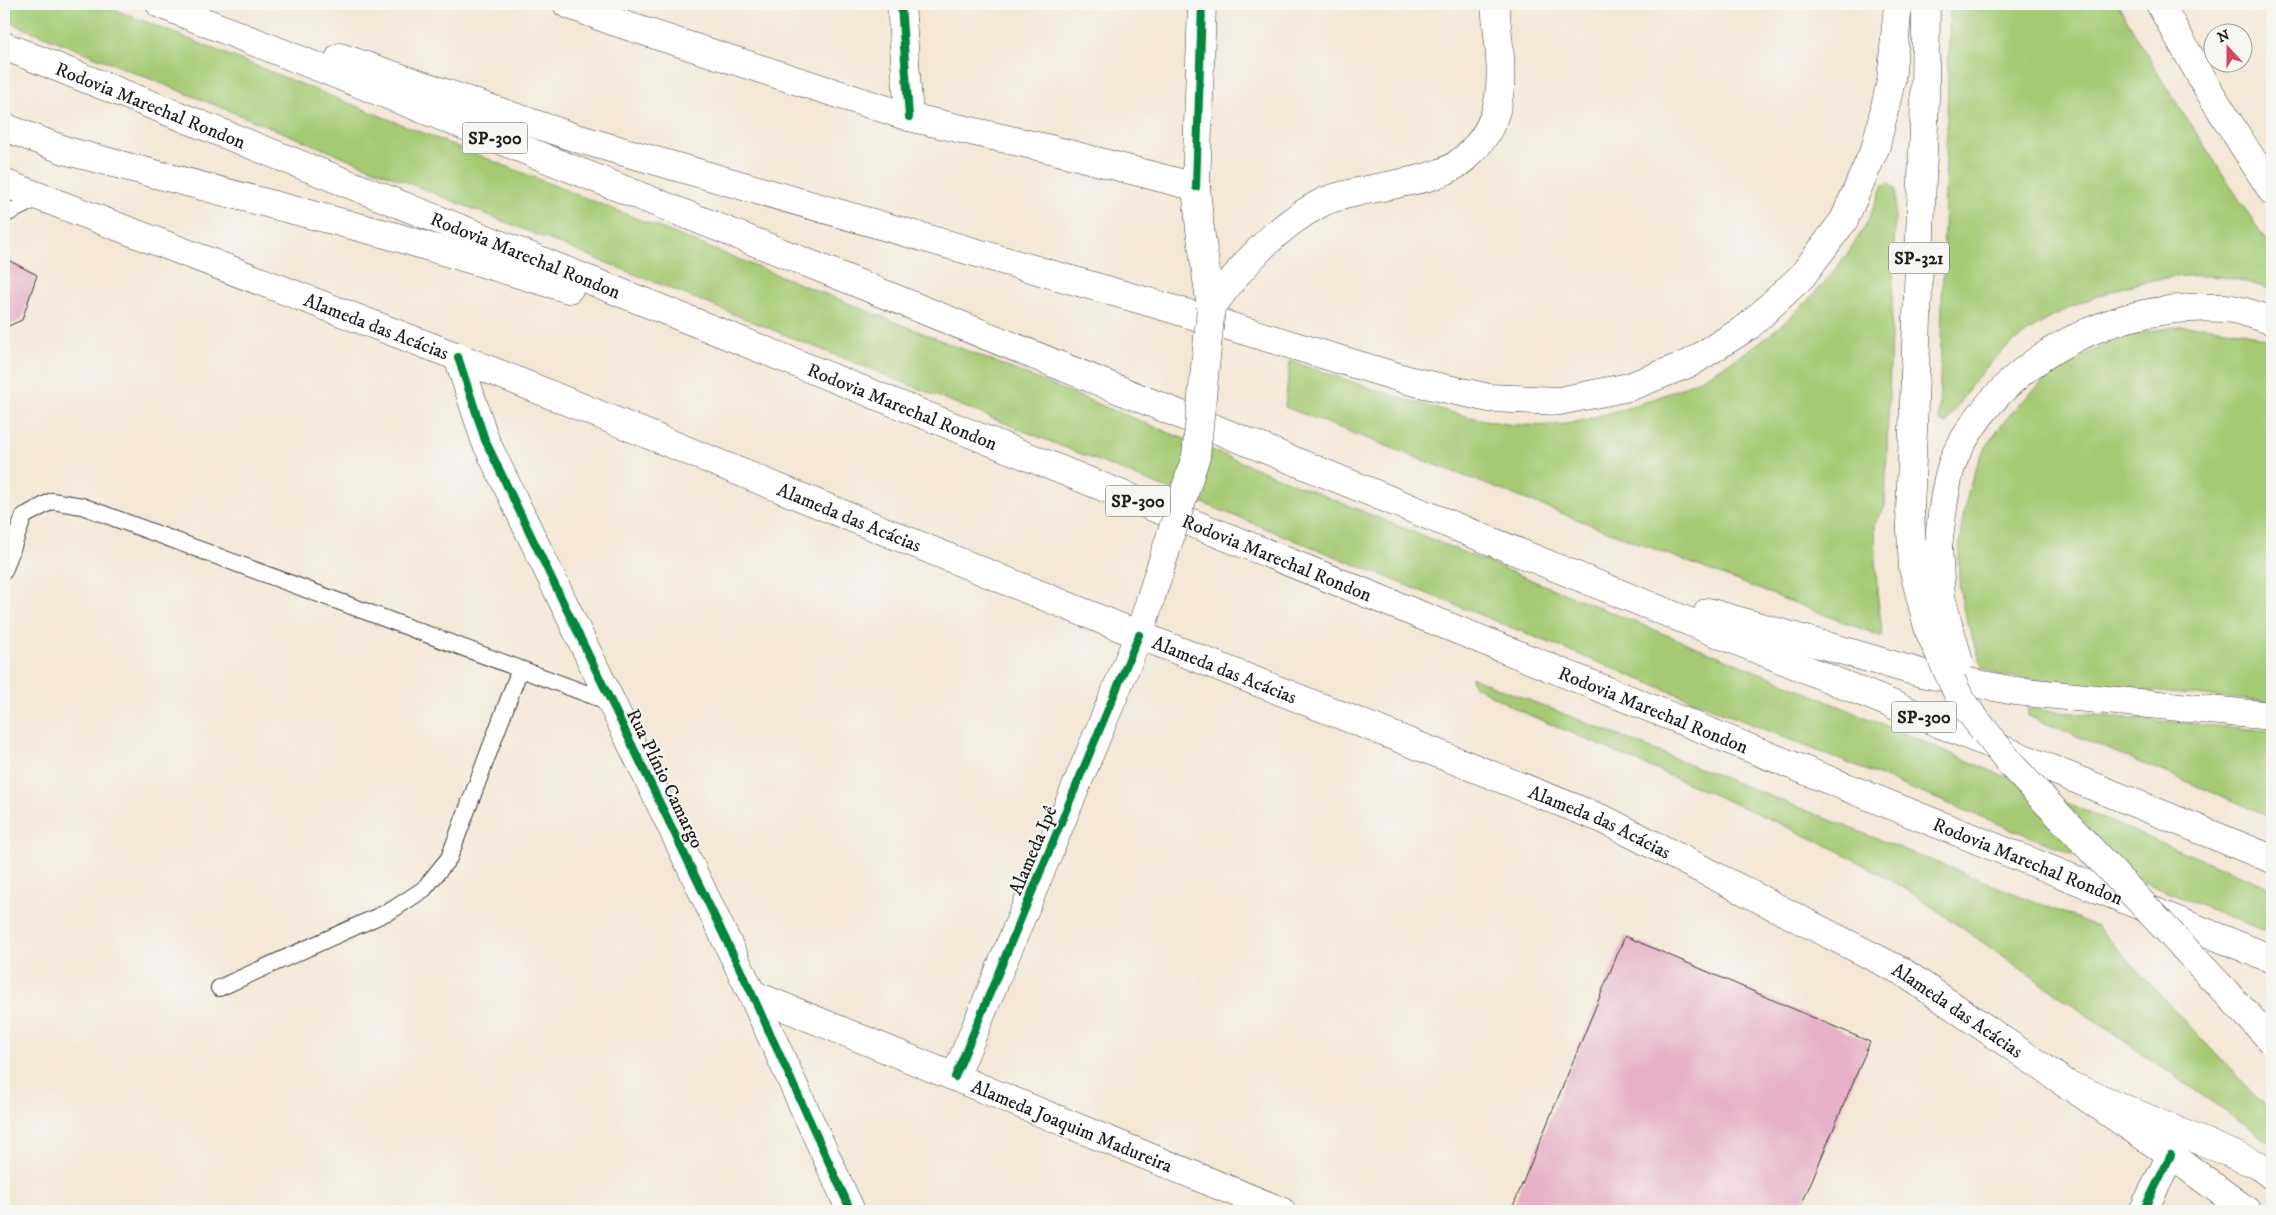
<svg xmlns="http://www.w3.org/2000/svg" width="2276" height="1215" viewBox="0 0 2276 1215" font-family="'IM FELL DW Pica',serif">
	<rect width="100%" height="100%" fill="#f6f6f2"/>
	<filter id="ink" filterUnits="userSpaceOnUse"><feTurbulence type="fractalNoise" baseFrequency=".02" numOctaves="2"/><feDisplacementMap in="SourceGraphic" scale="10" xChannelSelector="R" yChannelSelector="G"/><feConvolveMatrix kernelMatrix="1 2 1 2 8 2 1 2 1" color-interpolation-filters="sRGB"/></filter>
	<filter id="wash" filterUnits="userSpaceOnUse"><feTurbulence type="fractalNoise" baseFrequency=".0096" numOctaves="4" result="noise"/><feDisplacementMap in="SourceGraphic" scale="20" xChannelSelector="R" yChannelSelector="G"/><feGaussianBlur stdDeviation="1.12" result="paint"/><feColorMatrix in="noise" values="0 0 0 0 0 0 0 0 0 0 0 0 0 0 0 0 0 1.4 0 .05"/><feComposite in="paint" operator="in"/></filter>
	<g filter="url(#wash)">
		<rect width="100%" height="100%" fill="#f4e7d5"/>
		<path fill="#a5ca73" stroke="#607348" d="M4 4H101L980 356 1785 683 2142 835 2272 888V934L4 20Z
			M1950 4H2118L2161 79 2272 250V290C2245 280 2215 274 2186 276 2122 279 2043 313 1996 357 1976 377 1961 399 1946 424L1939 420Z
			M1890 183 1896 191 1885 506 1875 525 1877 593 1883 637 1285 407 1290 361C1359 383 1429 411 1501 423 1516 426 1549 426 1565 424 1581 422 1597 416 1612 412 1715 385 1804 324 1861 233 1870 219 1876 201 1883 185Z
			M2204 326 2240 331 2272 341V702L2059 683 1999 675 1983 668C1974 641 1960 608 1959 580 1957 540 1964 496 1980 458 1983 450 1989 443 1994 436 2031 380 2096 339 2162 329 2175 326 2190 327 2204 326Z
			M1471 677 2096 926 2272 1114V1144L1909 891 1839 851 1763 816 1518 710 1473 685Z
			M2028 709 2272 731V817L2028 716Z"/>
		<g id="blocks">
			<path fill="#e6b1c6" d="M4 258 37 275 22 320 4 328Z
				M1625 936 1870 1042 1799 1211H1511Z"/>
		</g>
	</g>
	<g filter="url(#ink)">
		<use href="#blocks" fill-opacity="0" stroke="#3c3a38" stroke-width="1"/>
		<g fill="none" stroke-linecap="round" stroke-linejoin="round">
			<g stroke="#3c3a38" stroke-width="18">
				<path id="lane" d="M4 215 40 197
					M4 571 24 516 52 501 82 506 612 703
					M219 988 392 910 424 889 449 858 520 669"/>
			</g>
			<g stroke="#3c3a38" stroke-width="29">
				<g id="street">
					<path d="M901 4 909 117"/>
					<path d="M1196 187 1202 4"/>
					<path d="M458 357 485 440 752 994 851 1211"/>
					<path id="s1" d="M752 994 1281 1211"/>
					<path d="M955 1077 1139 635"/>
					<path d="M2143 1211 2171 1155"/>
				</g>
			</g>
			<g stroke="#3c3a38" stroke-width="29">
				<g id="secondary">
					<path d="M567 4 612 21 909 117 1050 149 1196 187 1200 229 1211 308"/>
					<path id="s2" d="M4 183 458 357 1139 635 1605 820 1903 972 2171 1155 2247 1211"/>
					<path d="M1211 308C1241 266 1276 226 1323 202 1339 194 1378 188 1397 184 1410 181 1425 179 1437 174 1450 170 1463 161 1472 151 1513 110 1499 56 1495 4"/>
					<path d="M1139 635 1151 597"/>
				</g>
			</g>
			<g stroke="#3c3a38" stroke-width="29">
				<g id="highway">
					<path d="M160 4 830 272 2272 859"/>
					<path d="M2160 4 2212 96 2272 191"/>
					<path id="s3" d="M4 46 734 338 2272 959"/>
					<path d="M340 57 576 138 1159 305 1411 381 1489 398 1559 401 1629 387 1690 363 1749 326 1802 276 1844 220 1876 146 1891 81 1898 4"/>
					<path d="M4 127 67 151 393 236 569 289"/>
					<path d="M1910 512 1925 97 1926 4"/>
					<path d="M1938 546C1942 519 1945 473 1958 450 2009 354 2118 301 2225 308 2240 309 2258 316 2272 321"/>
					<path d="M1708 612 1921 673 2015 691 2272 716"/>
					<path d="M2064 1083 2258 1165 2272 1176"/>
				</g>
			</g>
			<use href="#lane" stroke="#fff" stroke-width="16"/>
			<use href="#street" stroke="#fff" stroke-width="28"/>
			<use href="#secondary" stroke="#fff" stroke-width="28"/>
			<use href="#highway" stroke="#fff" stroke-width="28"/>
			<g stroke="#3c3a38" stroke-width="29" stroke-linecap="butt">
				<path id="secondary-bridge" d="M1151 597 1196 456 1211 308"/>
			</g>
			<g stroke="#3c3a38" stroke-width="29" stroke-linecap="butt">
				<path id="highway-bridge" d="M1910 512 1913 568 1929 631 1961 701 2014 768 2272 1041
					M1938 546 1941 597 1959 662"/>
			</g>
			<use href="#secondary-bridge" stroke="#fff" stroke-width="28"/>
			<use href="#highway-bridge" stroke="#fff" stroke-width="28"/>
			<g stroke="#f6f6f2" stroke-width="11">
				<path id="cycleway" d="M901 4 909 117
					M1196 187 1202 4
					M458 357 485 440 752 994 851 1211
					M955 1077 1139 635
					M2143 1211 2171 1155"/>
			</g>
			<use href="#cycleway" stroke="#00873e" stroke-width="8"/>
		</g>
	</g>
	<g text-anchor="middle" stroke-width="4" stroke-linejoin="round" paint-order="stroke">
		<g fill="#f6f6f2" stroke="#5d5d5c" stroke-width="1">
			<rect x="462.5" y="122.5" width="65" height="31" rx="4"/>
			<rect x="1889" y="242.5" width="60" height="31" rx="4"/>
			<rect x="1105.5" y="485.5" width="65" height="31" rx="4"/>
			<rect x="1891.5" y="701.5" width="65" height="31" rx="4"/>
		</g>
		<g font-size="18" font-weight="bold" fill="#1c1c1c">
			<text x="495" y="144">SP-300</text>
			<text x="1919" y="264">SP-321</text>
			<text x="1138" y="507">SP-300</text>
			<text x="1924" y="723">SP-300</text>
		</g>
		<g font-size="19" fill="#1c1c1c" stroke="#f6f6f2">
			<text dy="7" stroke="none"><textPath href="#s3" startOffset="158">Rodovia Marechal Rondon</textPath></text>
			<text dy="7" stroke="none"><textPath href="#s3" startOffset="562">Rodovia Marechal Rondon</textPath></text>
			<text dy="7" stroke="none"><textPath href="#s2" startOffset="399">Alameda das Acácias</textPath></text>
			<text dy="7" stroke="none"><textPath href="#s3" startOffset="968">Rodovia Marechal Rondon</textPath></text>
			<text dy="7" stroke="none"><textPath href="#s2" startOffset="909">Alameda das Acácias</textPath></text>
			<text dy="7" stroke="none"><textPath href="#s3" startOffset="1372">Rodovia Marechal Rondon</textPath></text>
			<text dy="7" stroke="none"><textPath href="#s2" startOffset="1314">Alameda das Acácias</textPath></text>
			<text dy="7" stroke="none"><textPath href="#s3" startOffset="1778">Rodovia Marechal Rondon</textPath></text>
			<text transform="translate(666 778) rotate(64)" y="7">Rua Plínio Camargo</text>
			<text dy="7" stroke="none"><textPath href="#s2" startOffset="1719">Alameda das Acácias</textPath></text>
			<text transform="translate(1032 850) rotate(-67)" y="7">Alameda Ipê</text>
			<text dy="7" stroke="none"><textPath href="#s3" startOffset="2182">Rodovia Marechal Rondon</textPath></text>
			<text dy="7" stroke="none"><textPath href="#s2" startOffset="2124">Alameda das Acácias</textPath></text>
			<text dy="7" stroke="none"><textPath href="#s1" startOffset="346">Alameda Joaquim Madureira</textPath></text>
		</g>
	</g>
	<rect width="2276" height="1215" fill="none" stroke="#f6f6f2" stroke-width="20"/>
	<g transform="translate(2228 48) rotate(339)"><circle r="24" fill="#f6f6f2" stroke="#9f9f9c"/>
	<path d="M0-4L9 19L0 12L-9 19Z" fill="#d1495b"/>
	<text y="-8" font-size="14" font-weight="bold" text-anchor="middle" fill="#1c1c1c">N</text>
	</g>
</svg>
